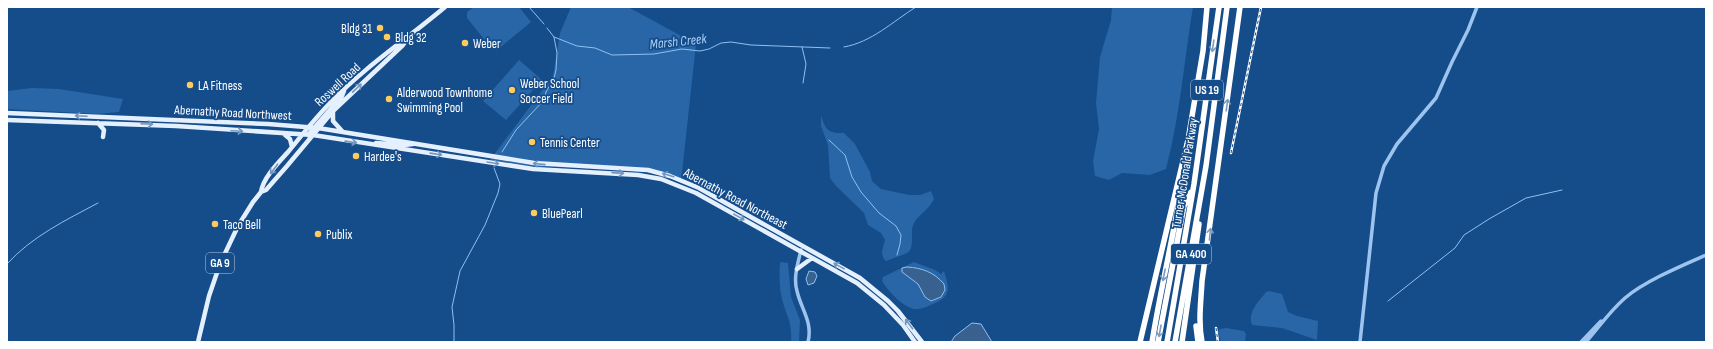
<svg xmlns="http://www.w3.org/2000/svg" width="1713" height="349" viewBox="0 0 1713 349" font-family="'Sofia Sans Condensed',sans-serif">
	<rect width="100%" height="100%" fill="#154c8a"/>
	<path fill="#2866a8" d="M474 7H519L531 22 497 50 492 49 467 18V12Z
		M571 7H628L696 44 681 182 653 173 608 168 535 167 490 160 553 76 560 33Z
		M1112 7H1193C1184 61 1180 116 1166 169L1150 175 1122 173 1109 180 1095 176 1093 161 1099 129 1096 103 1100 57 1111 20Z
		M519 60 542 80 506 120 483 101Z
		M32 88 59 89 123 99 119 112 97 114 7 109V91Z
		M821 115C825 129 828 134 844 133L855 144 870 172 872 181 881 189 909 195H920L931 191 934 199C928 211 920 213 914 223 909 232 916 247 907 253 901 256 893 258 886 261 879 255 883 248 885 240L881 233 868 225 864 213 836 186 830 178 828 145 821 126Z
		M780 262 788 263 791 297 800 320 799 342H791C792 325 789 321 784 306 779 292 779 276 780 262Z
		M914 262 935 270 941 274 944 271C949 287 952 297 933 304 928 306 923 309 918 309 906 311 888 291 882 281L883 277Z
		M1269 291 1282 294 1288 312 1297 316 1318 321 1317 340 1282 328 1252 325C1247 312 1259 301 1266 292Z
		M1226 328 1244 331 1246 334 1245 342H1221L1218 332 1220 329Z"/>
	<path fill="#39618f" stroke="#8fc0f2" d="M907 267C922 268 934 272 944 284L945 290 941 297 931 301 925 297 918 284 902 272V268Z
		M809 271 815 272 817 276 814 283 808 285 806 279Z
		M972 323 981 324 992 342H951L955 336Z"/>
	<g fill="none" stroke-linecap="round" stroke-linejoin="round">
		<path stroke="#8fc0f2" stroke-width="1" d="M529 7 544 24
			M554 37 577 46 595 48 612 55 654 54 682 49 700 51 709 49 721 43 731 42 751 45 830 48
			M802 47 806 64 803 83
			M844 47C872 42 892 22 916 7
			M829 140 845 155 852 177 861 192 879 213 896 226 901 235 900 244 897 255
			M502 152 516 130 544 100 546 92 554 78 556 70 557 53 554 37 547 28
			M7 264C31 237 66 220 98 203
			M1388 301 1455 248 1464 235 1489 219 1526 198 1562 190
			M454 342V325L452 307 460 271 485 225 498 193 500 184 494 168"/>
		<path stroke="#9dc4ef" stroke-width="3.5" d="M801 250C798 263 793 278 797 291 801 309 813 322 808 342
			M1360 342 1376 193 1384 166 1397 144 1436 98 1452 62 1468 30 1477 7
			M1581 342 1601 321
			M1586 342C1599 327 1610 311 1625 298 1645 281 1681 266 1706 255"/>
		<path stroke="#e5f0ff" stroke-width="4.5" d="M333 111V121L342 131
			M7 113 268 124 318 128 534 163 648 170 670 176 699 188 860 278 888 301 898 311 922 342
			M7 120 176 126 313 135 533 169 638 175 661 179 696 193 857 283 884 305 903 325 915 342
			M98 123 104 130 103 137
			M284 134 290 139 292 147
			M308 135 342 96 344 91
			M376 143 404 145 413 144
			M261 192C263 178 278 163 288 152 302 135 316 117 332 101 366 66 407 39 445 7
			M797 269 812 258
			M198 342 209 296 220 264 238 226 253 202 261 192 266 190 287 166 333 111 403 45 408 38"/>
		<path stroke="#fff" stroke-width="5.5" d="M1196 326 1198 342
			M1140 342 1188 140 1203 51 1207 7
			M1152 342C1162 281 1177 221 1186 160
			M1158 342 1184 206 1191 192
			M1167 342 1194 184 1219 7
			M1175 342 1206 166 1227 7
			M1182 342 1199 224
			M1202 342C1198 321 1201 302 1202 281L1240 7"/>
		<g stroke="#fff" stroke-width="2.5">
			<path id="rail" d="M1231 153 1261 7
				M1216 328 1218 342"/>
		</g>
		<use href="#rail" stroke="#154c8a" stroke-width="1" stroke-dasharray="3" stroke-linecap="butt"/>
	</g>
	<defs><path id="oneway-shaft" d="M-6 0H5M1.5-3L5.5 0L1.5 3" fill="none" stroke-width="1.6" stroke-linecap="round" stroke-linejoin="round"/></defs>
	<g stroke="#7e9dbf">
		<use href="#oneway-shaft" transform="translate(1213 46) rotate(98)"/>
		<use href="#oneway-shaft" transform="translate(1227 105) rotate(-82)"/>
		<use href="#oneway-shaft" transform="translate(1210 234) rotate(-84)"/>
		<use href="#oneway-shaft" transform="translate(1164 275) rotate(101)"/>
		<use href="#oneway-shaft" transform="translate(1160 331) rotate(100)"/>
	</g>
	<g stroke="#7396bf">
		<use href="#oneway-shaft" transform="translate(357 88) rotate(-44)"/>
		<use href="#oneway-shaft" transform="translate(81 116) rotate(-177)"/>
		<use href="#oneway-shaft" transform="translate(147 124) rotate(2)"/>
		<use href="#oneway-shaft" transform="translate(237 131) rotate(3)"/>
		<use href="#oneway-shaft" transform="translate(351 142) rotate(8)"/>
		<use href="#oneway-shaft" transform="translate(436 154) rotate(8)"/>
		<use href="#oneway-shaft" transform="translate(493 163) rotate(9)"/>
		<use href="#oneway-shaft" transform="translate(539 164) rotate(-174)"/>
		<use href="#oneway-shaft" transform="translate(274 169) rotate(127)"/>
		<use href="#oneway-shaft" transform="translate(618 173) rotate(4)"/>
		<use href="#oneway-shaft" transform="translate(668 175) rotate(-163)"/>
		<use href="#oneway-shaft" transform="translate(739 217) rotate(29)"/>
		<use href="#oneway-shaft" transform="translate(839 266) rotate(-151)"/>
		<use href="#oneway-shaft" transform="translate(909 324) rotate(-127)"/>
	</g>
	<g fill="#ffcb5b" stroke="#154c8a" stroke-width="1.5">
		<circle cx="380" cy="28" r="4"/>
		<circle cx="387" cy="37" r="4"/>
		<circle cx="465" cy="43" r="4"/>
		<circle cx="190" cy="85" r="4"/>
		<circle cx="512" cy="90" r="4"/>
		<circle cx="389" cy="99" r="4"/>
		<circle cx="532" cy="142" r="4"/>
		<circle cx="356" cy="156" r="4"/>
		<circle cx="534" cy="213" r="4"/>
		<circle cx="215" cy="224" r="4"/>
		<circle cx="318" cy="234" r="4"/>
	</g>
	<g text-anchor="middle" stroke-width="3.5" stroke-linejoin="round" paint-order="stroke">
		<g fill="#154c8a" stroke="#b9c9dc" stroke-width="1">
			<rect x="1191" y="80" width="32" height="20" rx="3"/>
			<rect x="1171" y="244" width="40" height="20" rx="3"/>
			<rect x="206" y="253" width="28" height="20" rx="3"/>
		</g>
		<g font-size="12" font-weight="bold" fill="#fff">
			<text x="1207" y="94">US 19</text>
			<text x="1191" y="258">GA 400</text>
			<text x="220" y="267">GA 9</text>
		</g>
		<g font-size="13" fill="#fff" stroke="#154c8a" text-anchor="start">
			<text x="372" y="33" text-anchor="end">Bldg 31</text>
			<text x="395" y="42">Bldg 32</text>
			<text x="473" y="48">Weber</text>
			<text x="520" y="88">Weber School<tspan x="520" dy="15">Soccer Field</tspan></text>
			<text x="198" y="90">LA Fitness</text>
			<text x="397" y="97">Alderwood Townhome<tspan x="397" dy="15">Swimming Pool</tspan></text>
			<text x="540" y="147">Tennis Center</text>
			<text x="364" y="161">Hardee's</text>
			<text x="542" y="218">BluePearl</text>
			<text x="223" y="229">Taco Bell</text>
			<text x="326" y="239">Publix</text>
		</g>
		<g font-size="13" fill="#fff" stroke="#154c8a">
			<text transform="translate(337 84) rotate(-43)" y="5">Roswell Road</text>
			<text transform="translate(233 112) rotate(3)" y="5">Abernathy Road Northwest</text>
			<text transform="translate(1184 173) rotate(-81)" y="5">Turner McDonald Parkway</text>
			<text transform="translate(736 198) rotate(28)" y="5">Abernathy Road Northeast</text>
		</g>
		<g font-size="14" font-style="italic" fill="#a9cef6" stroke="#154c8a">
			<text transform="translate(678 41) rotate(-6)" y="5">Marsh Creek</text>
		</g>
	</g>
	<rect width="1713" height="349" fill="none" stroke="#ffffff" stroke-width="16"/>
</svg>
